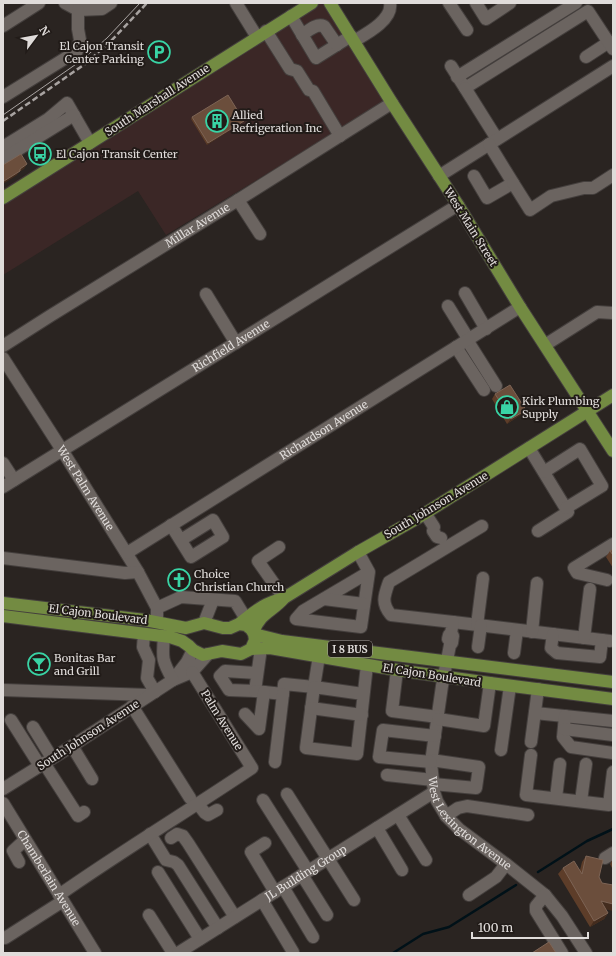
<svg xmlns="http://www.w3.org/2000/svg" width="616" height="956" viewBox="0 0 616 956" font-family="Merriweather,serif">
	<rect width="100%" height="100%" fill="#2a2421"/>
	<path fill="#3b2726" d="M301 3H324L387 101 166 235 138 191 3 275V189Z"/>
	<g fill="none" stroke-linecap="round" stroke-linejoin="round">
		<path stroke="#001118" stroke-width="2.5" d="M538 872 587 841 613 829
			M393 953 423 934 449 927 516 885"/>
		<g stroke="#443f3d" stroke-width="14">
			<g id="minor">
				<path d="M65 3 78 10 102 9 111 3"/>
				<path d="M236 3 257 37"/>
				<path d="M449 3 467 30"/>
				<path d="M476 3 486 19 510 3"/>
				<path d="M291 16 316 58 351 36"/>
				<path d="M3 26 39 3"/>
				<path d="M266 31 290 69 297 71 309 90 313 91 340 136"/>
				<path d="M302 35C308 31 316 23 324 26L337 45"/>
				<path d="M354 41C366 34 393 20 390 3"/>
				<path d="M586 57 609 42"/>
				<path d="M451 66 465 88 588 11 613 49"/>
				<path d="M457 77 576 3"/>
				<path d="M465 88 497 139"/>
				<path d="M3 97 77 51 80 40 78 29V10"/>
				<path d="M3 147 48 119 67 103 90 143"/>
				<path d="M3 159 74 115"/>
				<path d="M439 176 613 66"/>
				<path d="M474 176 487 198 513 183 489 144"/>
				<path d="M513 183 530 210 551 196 584 188H593L613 175"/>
				<path d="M238 200 260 234"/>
				<path d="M465 293 486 329"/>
				<path d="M206 294 236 343"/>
				<path d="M448 306 469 340"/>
				<path d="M467 340 496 386"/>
				<path d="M545 345 597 312 613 313"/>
				<path id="s1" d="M3 346 50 316 238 200 392 103"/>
				<path d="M456 347 484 390"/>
				<path id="s2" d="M3 358 62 450 138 572 157 608V622"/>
				<path d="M529 448 568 512 538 531"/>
				<path d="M3 463 14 480"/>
				<path d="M544 472 580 449 602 486 566 508"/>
				<path id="s3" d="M3 487 458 205"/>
				<path d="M425 513 434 527 433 531 437 537 441 538"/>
				<path d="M171 525 191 557 223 537 213 520 181 540"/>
				<path d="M279 547 258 561 284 598"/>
				<path d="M358 552 369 572 361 627 296 619 303 611 369 572"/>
				<path id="s4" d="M127 553 520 307"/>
				<path d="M3 558 125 573 138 572"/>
				<path d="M607 580 577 573 574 568 613 544"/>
				<path d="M324 599 364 604"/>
				<path d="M157 608 181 597 235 601 246 619"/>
				<path d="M453 622 610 641"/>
				<path d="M204 623 213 600"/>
				<path d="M477 625 483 578"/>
				<path d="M532 632 537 583"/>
				<path id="s5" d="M451 633 453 636 452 643 450 645 442 686 431 762 434 792 437 801 446 816 459 829 506 864 545 895 562 916 586 953"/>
				<path d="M144 634 143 647 149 660 147 678 155 692"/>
				<path d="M553 634 551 648 557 653 600 657 602 640"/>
				<path d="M584 638 590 589"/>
				<path d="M448 639 449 635 451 633 453 622 391 615C381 603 384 596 389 582L482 526"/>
				<path d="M478 647 481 625"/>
				<path d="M193 650 187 662 173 680 192 672 208 654"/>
				<path d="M514 653 517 630"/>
				<path d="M397 670 392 711 438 717"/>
				<path d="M257 673 225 671 220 676 229 690 255 691 261 648"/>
				<path d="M3 690 149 695"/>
				<path d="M255 691 283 694 284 684 314 687 319 656"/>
				<path d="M363 694 314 687 306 748 357 754 367 665"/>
				<path d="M132 706 190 798"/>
				<path d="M311 708 362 715"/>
				<path d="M535 713 613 721"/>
				<path d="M245 714 259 729 264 692"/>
				<path d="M565 716 563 737 571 747 613 753"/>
				<path d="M438 719 484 726 490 683"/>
				<path d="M11 720 40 766"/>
				<path d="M33 727 52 758"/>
				<path d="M564 729 613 735"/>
				<path d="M531 742 538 689"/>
				<path d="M72 746 92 779"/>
				<path d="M501 750 510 686"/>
				<path d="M531 755 526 795 609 805 613 772"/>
				<path d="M431 760 479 767 476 788 433 784"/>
				<path d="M275 762 283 694"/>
				<path d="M431 762 379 757 383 730 435 736"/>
				<path d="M44 763 78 816 84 812"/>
				<path d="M387 775 433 780"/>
				<path d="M3 789 72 746 173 680C162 661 162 658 164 636"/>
				<path d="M287 794 354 900"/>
				<path d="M556 798 560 764"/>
				<path d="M263 800 308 871"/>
				<path d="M581 801 586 764"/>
				<path id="s6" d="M3 803 95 953"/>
				<path d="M198 804 205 813 208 815 217 810"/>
				<path d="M398 815 426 860"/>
				<path d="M446 816 458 808 467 806 528 815"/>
				<path d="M377 828 402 870"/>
				<path d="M150 834 166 860 174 862 178 865 218 928"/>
				<path d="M171 838 177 834 183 836 188 843 235 917"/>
				<path d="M265 843 251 852 275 892"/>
				<path d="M605 858 613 853"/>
				<path d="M19 862 13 851 25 840"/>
				<path d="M158 872 200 939"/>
				<path d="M302 875 327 915"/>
				<path d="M283 887 313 937"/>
				<path d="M59 895C122 851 188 811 252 768L192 672"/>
				<path d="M469 895 496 877 506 864"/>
				<path d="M545 895 536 906V911L562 953"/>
				<path d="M262 900 293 952"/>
				<path d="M149 915 173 953"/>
				<path d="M5 938 63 901"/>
				<path id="s7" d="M178 953 434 792"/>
			</g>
		</g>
		<g stroke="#443f3d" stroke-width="14">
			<path id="major" d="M330 3 392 103 458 205 520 307 613 451
				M3 198 312 3
				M284 598 358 552 416 519 613 395
				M3 603 145 620 186 628 204 623 223 628H230L239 624 246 625 251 629 254 634 255 640 251 649 241 654 222 651 203 655 193 650 189 646 182 641 170 637 3 616
				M239 624C256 611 262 604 284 598 272 612 261 612 253 632
				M254 634 282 641 613 682
				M251 649 270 648 397 670 490 683 613 699"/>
		</g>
		<use href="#minor" stroke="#6b6460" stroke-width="12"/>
		<use href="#major" stroke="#738b42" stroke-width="12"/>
		<path stroke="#a8a3a1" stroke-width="1" d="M3 115 82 60 107 38 140 3"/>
		<path stroke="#a8a3a1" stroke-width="2.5" stroke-dasharray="6 3" stroke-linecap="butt" d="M3 121 85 64 111 41 147 3"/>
	</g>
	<path fill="#5d3d29" d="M192 117 243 122 207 145 191 119Z
		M495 394 526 410 522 414 507 424 492 399Z
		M613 549V568L606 557 610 551Z
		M586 856 599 877 606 909 608 913 604 919 590 927 558 874 563 868 580 870 582 862Z
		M613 859V870L610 864Z"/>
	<path fill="#432c1e" d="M244 121 243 122 207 145 208 143Z
		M27 164 24 169 19 172 17 175 3 184V182L4 181 20 169Z
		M526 410 522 414 507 424 511 419Z
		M601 901 613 904V911L596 907Z
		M608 913 604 919 590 927 594 921Z"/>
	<path fill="#6b4e3c" stroke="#7d6455" d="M228 95 244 121 208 143 192 117Z
		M21 154 27 164 20 169V171L4 181 3 180V165Z
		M510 385 526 410 511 419 495 394Z
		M613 549V555L610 551Z
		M586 856 603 860 599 877 602 883 613 885V904L601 901 608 913 594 921 563 868 574 861 582 874Z
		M549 942 556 953H532Z"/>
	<defs>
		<g id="parking-ring" transform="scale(1.15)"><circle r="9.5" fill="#211b18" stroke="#39d4a5" stroke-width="1.5"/><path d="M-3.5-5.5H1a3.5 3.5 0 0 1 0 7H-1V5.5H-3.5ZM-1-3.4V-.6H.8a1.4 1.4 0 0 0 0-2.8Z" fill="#39d4a5"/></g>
		<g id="building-ring" transform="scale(1.15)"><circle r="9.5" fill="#211b18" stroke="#39d4a5" stroke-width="1.5"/><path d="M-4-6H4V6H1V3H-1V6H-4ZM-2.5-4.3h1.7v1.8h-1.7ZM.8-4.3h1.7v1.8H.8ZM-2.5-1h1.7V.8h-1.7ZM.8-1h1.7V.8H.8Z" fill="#39d4a5"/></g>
		<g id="bus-ring" transform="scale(1.15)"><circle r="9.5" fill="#211b18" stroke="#39d4a5" stroke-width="1.5"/><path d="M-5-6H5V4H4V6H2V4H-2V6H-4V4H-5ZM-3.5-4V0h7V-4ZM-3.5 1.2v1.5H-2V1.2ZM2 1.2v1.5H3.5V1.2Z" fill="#39d4a5"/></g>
		<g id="shop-ring" transform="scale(1.15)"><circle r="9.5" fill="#211b18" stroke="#39d4a5" stroke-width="1.5"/><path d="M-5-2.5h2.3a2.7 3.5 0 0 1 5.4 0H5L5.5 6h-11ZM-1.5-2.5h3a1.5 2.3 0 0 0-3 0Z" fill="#39d4a5"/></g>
		<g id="church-ring" transform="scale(1.15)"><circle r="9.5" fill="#211b18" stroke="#39d4a5" stroke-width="1.5"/><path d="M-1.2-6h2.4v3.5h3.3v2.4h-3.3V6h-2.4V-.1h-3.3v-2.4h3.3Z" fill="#39d4a5"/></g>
		<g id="bar-ring" transform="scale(1.15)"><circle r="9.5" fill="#211b18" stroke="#39d4a5" stroke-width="1.5"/><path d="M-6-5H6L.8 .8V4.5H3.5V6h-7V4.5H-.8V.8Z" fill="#39d4a5"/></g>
	</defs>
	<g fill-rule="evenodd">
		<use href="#parking-ring" x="159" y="52"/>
		<use href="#building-ring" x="217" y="121"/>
		<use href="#bus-ring" x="40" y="154"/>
		<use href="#shop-ring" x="507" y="407"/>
		<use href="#church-ring" x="179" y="580"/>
		<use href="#bar-ring" x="39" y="664"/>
	</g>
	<g text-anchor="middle" stroke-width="4" stroke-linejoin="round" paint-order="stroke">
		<rect fill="#211b18" stroke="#a7a2a0" stroke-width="1" x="328" y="641" width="44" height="16" rx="3"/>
		<g font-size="10" font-weight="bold" fill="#e0dcda">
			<text x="350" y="653">I 8 BUS</text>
		</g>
		<g font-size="11" fill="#e0dcda" stroke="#211b18" text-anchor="start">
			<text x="144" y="50" text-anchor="end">El Cajon Transit<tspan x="144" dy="13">Center Parking</tspan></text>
			<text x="232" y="119">Allied<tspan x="232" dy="13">Refrigeration Inc</tspan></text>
			<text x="56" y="158">El Cajon Transit Center</text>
			<text x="522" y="405">Kirk Plumbing<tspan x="522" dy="13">Supply</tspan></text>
			<text x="194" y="578">Choice<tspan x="194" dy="13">Christian Church</tspan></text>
			<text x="54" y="662">Bonitas Bar<tspan x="54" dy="13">and Grill</tspan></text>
		</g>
		<g font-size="11" fill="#e0dcda" stroke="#211b18">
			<text transform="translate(157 100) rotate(-33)" y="4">South Marshall Avenue</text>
			<text dy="4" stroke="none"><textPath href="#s1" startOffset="229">Millar Avenue</textPath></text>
			<text transform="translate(471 227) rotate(58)" y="4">West Main Street</text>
			<text dy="4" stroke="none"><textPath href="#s3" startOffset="268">Richfield Avenue</textPath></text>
			<text dy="4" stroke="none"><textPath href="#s4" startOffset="232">Richardson Avenue</textPath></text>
			<text dy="4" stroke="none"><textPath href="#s2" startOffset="154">West Palm Avenue</textPath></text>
			<text transform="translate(436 505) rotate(-31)" y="4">South Johnson Avenue</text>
			<text transform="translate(98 614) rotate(7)" y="4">El Cajon Boulevard</text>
			<text transform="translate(432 675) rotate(9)" y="4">El Cajon Boulevard</text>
			<text transform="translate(222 720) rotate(58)" y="4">Palm Avenue</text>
			<text transform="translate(88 735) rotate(-33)" y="4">South Johnson Avenue</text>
			<text dy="4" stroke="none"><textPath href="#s5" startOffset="209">West Lexington Avenue</textPath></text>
			<text dy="4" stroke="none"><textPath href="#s7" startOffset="151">JL Building Group</textPath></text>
			<text dy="4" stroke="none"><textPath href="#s6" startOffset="88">Chamberlain Avenue</textPath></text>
		</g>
	</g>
	<rect width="616" height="956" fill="none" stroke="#e0dcda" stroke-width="8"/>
	<g transform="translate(36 36) rotate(58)" stroke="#211b18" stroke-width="3" paint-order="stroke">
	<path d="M0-3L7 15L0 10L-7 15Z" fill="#e0dcda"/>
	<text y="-6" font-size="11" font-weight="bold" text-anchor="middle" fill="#e0dcda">N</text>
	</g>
	<path d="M472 932v6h116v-6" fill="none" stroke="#e0dcda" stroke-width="2"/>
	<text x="478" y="932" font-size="12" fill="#e0dcda" stroke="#211b18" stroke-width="3" paint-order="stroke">100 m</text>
</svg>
